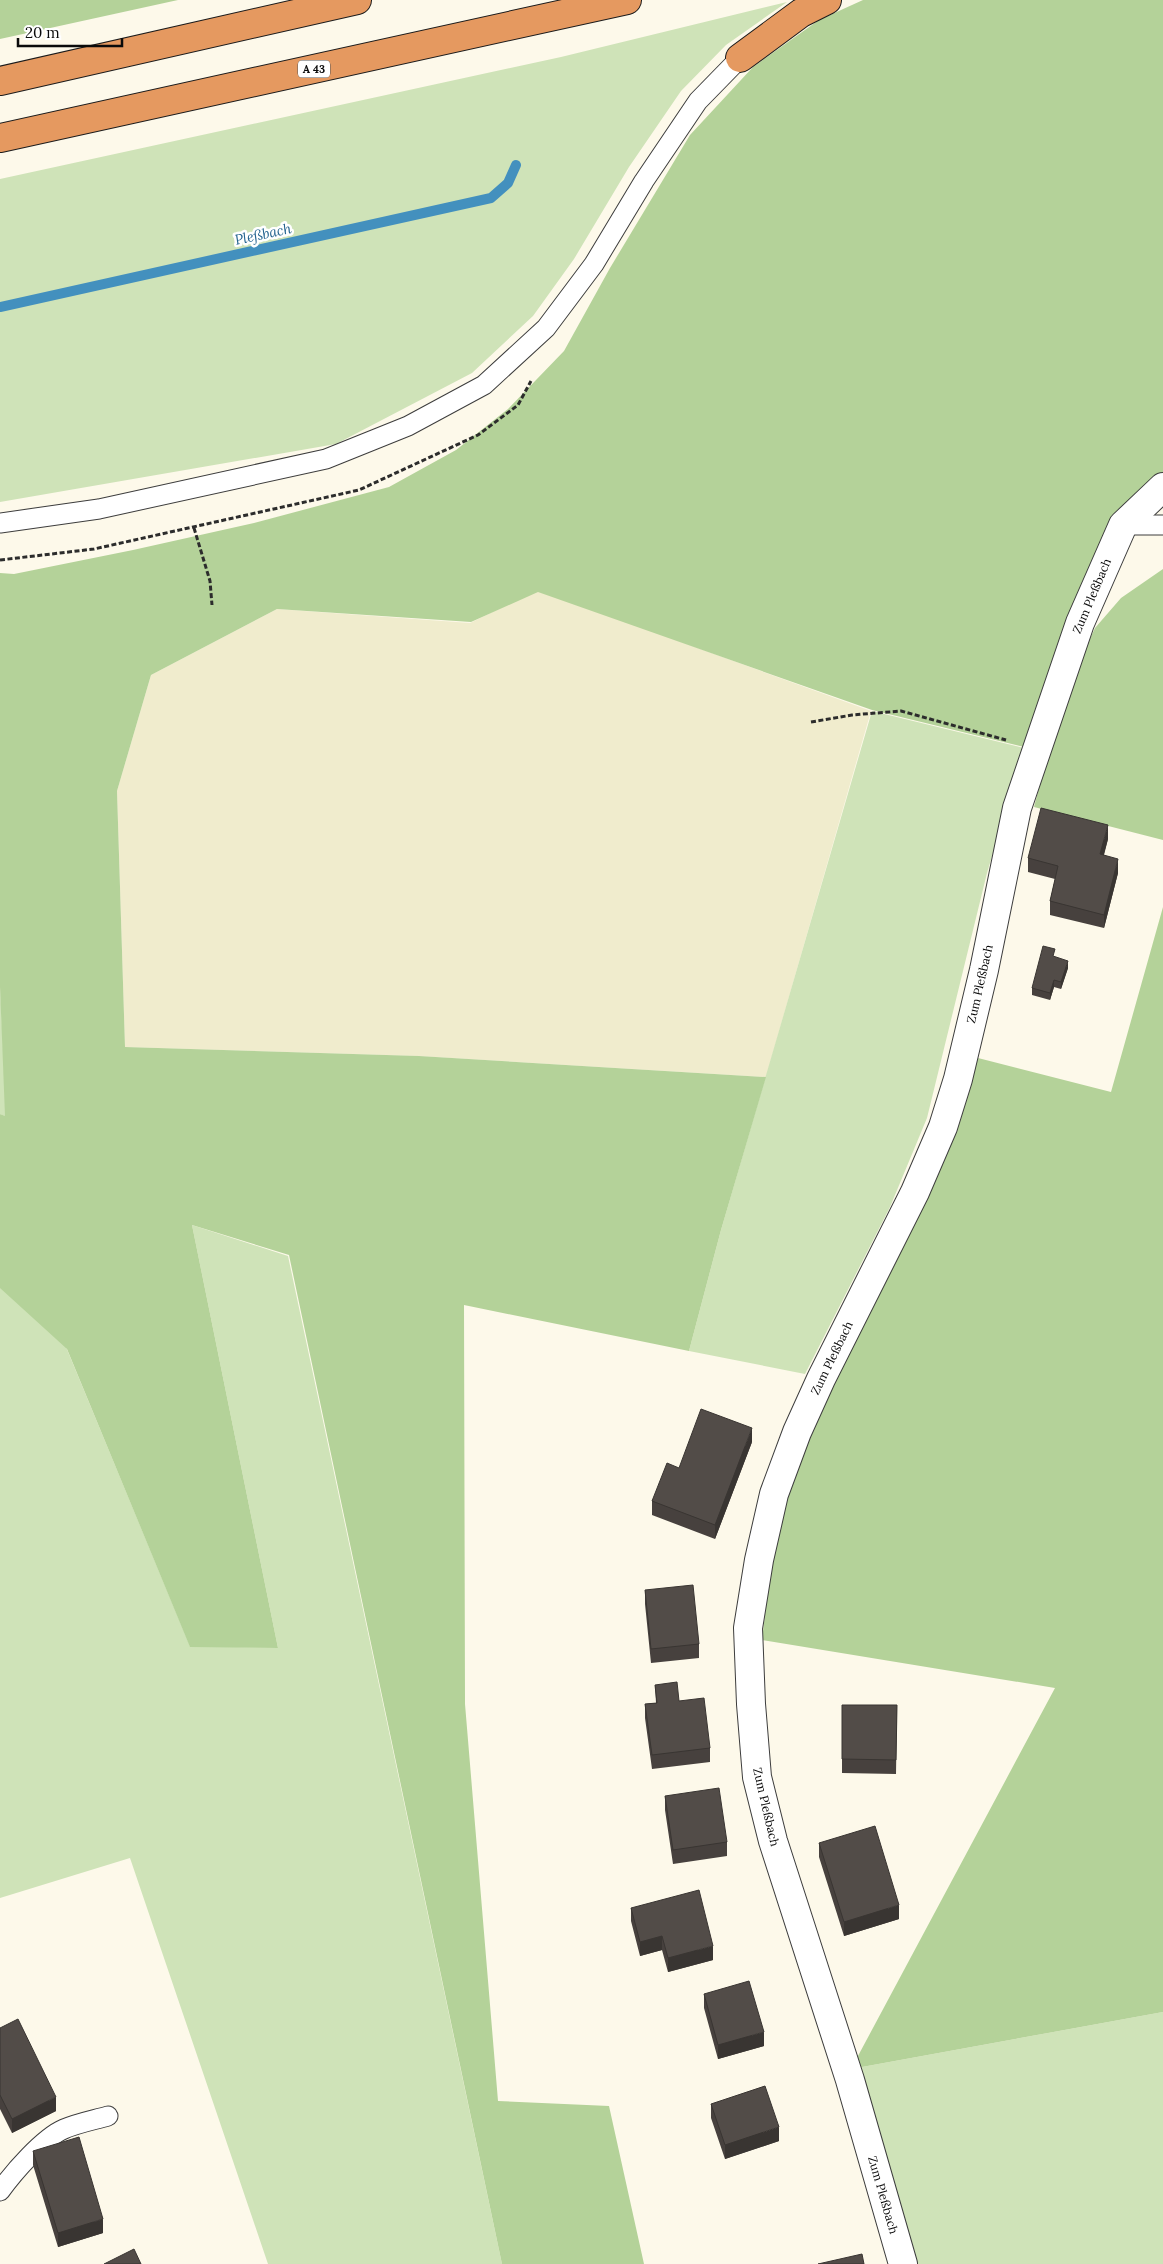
<svg xmlns="http://www.w3.org/2000/svg" width="1163" height="2264" viewBox="0 0 1163 2264" font-family="Lora,serif">
	<rect width="100%" height="100%" fill="#fdf9ea"/>
	<path fill="#f0eccd" d="M538 590 871 711 766 1077 418 1056 125 1047 117 791 151 675 277 609 470 623Z"/>
	<path fill="#cfe3b8" d="M787 2 726 45 681 91 629 167 574 259 533 316 472 373 336 444 0 502V179L561 57Z
		M872 711 1024 748 987 873 927 1118 890 1207 805 1374 689 1351 721 1230Z
		M0 982 6 1117 0 1114Z
		M192 1225 288 1256 502 2264H268L130 1858 0 1898V1287L66 1347 190 1646 278 1648Z
		M1163 2012V2264H909L851 2069Z"/>
	<path fill="#b4d299" d="M0 0H178L0 39Z
		M863 0H1163V477L1024 747 872 710 538 592 471 622 277 609 151 675 117 791 125 1047 419 1056 766 1077 721 1230 689 1351 464 1305 465 1704 498 2101 609 2106 644 2264H502L289 1255 192 1225 278 1648 190 1647 67 1349 0 1288V1114L5 1116 0 987V573L14 574 133 550 254 523 389 487 456 450 508 409 564 351 610 268 690 135 753 67 819 20Z
		M1163 569V840L1034 807 1064 694 1095 628 1121 598Z
		M1163 907V2012L851 2069 1055 1688 762 1640 771 1563 783 1494 805 1439 965 1098 978 1058 1111 1092Z"/>
	<g fill="none" stroke-linecap="round" stroke-linejoin="round">
		<path stroke="#4390be" stroke-width="10" d="M0 307 491 198 508 183 516 165"/>
		<g stroke="#3d3d3d" stroke-width="21">
			<path id="lane" d="M0 523 99 509 326 459 408 426 484 385 546 328 594 264 644 181 698 101 740 58
				M1123 525H1163
				M0 2191C13 2173 43 2138 64 2129 78 2123 94 2120 108 2116"/>
		</g>
		<g stroke="#3d3d3d" stroke-width="30">
			<path id="street" d="M903 2264 850 2080 773 1841 757 1777 751 1704 748 1628 759 1560 774 1494 797 1432 821 1379 915 1192 943 1127 958 1079 984 970 1017 808 1080 623 1123 525 1163 487"/>
		</g>
		<g stroke="#1b1b1b" stroke-width="30">
			<path id="highway" d="M740 58 801 13 827 0
				M0 81 357 0
				M0 138 627 0"/>
		</g>
		<path stroke="#2c2c2c" stroke-width="3" stroke-dasharray="5 2.5" stroke-linecap="butt" d="M194 528 210 581 212 605
			M0 560 94 549 359 490 478 435 518 405 531 381
			M811 722 852 715 901 711 1006 740"/>
		<use href="#lane" stroke="#fff" stroke-width="19"/>
		<use href="#street" stroke="#fff" stroke-width="28"/>
		<use href="#highway" stroke="#e59960" stroke-width="28"/>
	</g>
	<path fill="#47413e" d="M1108 839 1104 855 1118 873 1104 928 1050 915V901L1055 879 1028 872V858Z
		M1055 957 1068 968 1061 989 1054 987 1050 1000 1032 995V988Z
		M752 1442 715 1539 652 1515V1501Z
		M645 1590 699 1644V1658L651 1663 645 1604Z
		M655 1685 679 1701 710 1748V1762L652 1769 645 1718V1704L656 1703Z
		M842 1705H897L896 1774 842 1773Z
		M665 1796 727 1842V1856L673 1864 665 1810Z
		M819 1843 899 1919 844 1936 819 1857Z
		M631 1908 713 1960 668 1972 662 1950 640 1956 631 1921Z
		M704 1994 764 2046 718 2059 704 2008Z
		M0 2028 56 2111 12 2133 0 2109Z
		M711 2104 779 2141 725 2159 711 2118Z
		M33 2151 103 2233 58 2247 33 2165Z"/>
	<path fill="#393532" d="M1108 825V839L1100 868V854Z
		M1118 859V873L1104 928V915Z
		M1068 961V968L1061 989V982Z
		M1054 980V987L1050 1000V993Z
		M752 1428V1442L715 1539V1525Z
		M899 1905V1919L844 1936V1922Z
		M662 1936V1950L640 1956V1942Z
		M713 1946V1960L668 1972V1958Z
		M764 2032V2046L718 2059V2045Z
		M56 2097V2111L12 2133V2119Z
		M779 2127V2141L725 2159V2145Z
		M103 2219V2233L58 2247V2233Z"/>
	<path fill="#524c48" stroke="#393532" d="M1041 808 1108 825 1100 854 1118 859 1104 915 1050 901 1058 866 1028 858Z
		M1043 946 1055 949 1053 956 1068 961 1061 982 1054 980 1050 993 1032 988Z
		M701 1409 752 1428 715 1525 652 1501 667 1463 679 1468Z
		M693 1585 699 1644 651 1649 645 1590Z
		M677 1682 679 1701 704 1698 710 1748 652 1755 645 1704 657 1703 655 1685Z
		M842 1705H897L896 1760 842 1759Z
		M719 1788 727 1842 673 1850 665 1796Z
		M875 1826 899 1905 844 1922 819 1843Z
		M699 1890 713 1946 668 1958 662 1936 640 1942 631 1908Z
		M749 1981 764 2032 718 2045 704 1994Z
		M18 2019 56 2097 12 2119 0 2095V2028Z
		M765 2086 779 2127 725 2145 711 2104Z
		M79 2137 103 2219 58 2233 33 2151Z
		M134 2249 141 2264H104Z
		M862 2254 864 2264H818Z"/>
	<g text-anchor="middle" stroke-width="5" stroke-linejoin="round" paint-order="stroke">
		<rect fill="#fff" stroke="#545454" stroke-width="1" x="298" y="60.5" width="32" height="17" rx="4"/>
		<g font-size="11" font-weight="bold" fill="#0a0a0a">
			<text x="314" y="73">A 43</text>
		</g>
		<g font-size="12" fill="#0a0a0a" stroke="#fff">
			<text transform="translate(1092 596) rotate(-67)" y="4">Zum Pleßbach</text>
			<text transform="translate(980 984) rotate(-77)" y="4">Zum Pleßbach</text>
			<text transform="translate(832 1358) rotate(-64)" y="4">Zum Pleßbach</text>
			<text transform="translate(766 1807) rotate(77)" y="4">Zum Pleßbach</text>
			<text transform="translate(883 2195) rotate(74)" y="4">Zum Pleßbach</text>
		</g>
		<g font-size="14" font-style="italic" fill="#22628e" stroke="#fff">
			<text transform="translate(263 234) rotate(-12)" y="5">Pleßbach</text>
		</g>
	</g>
	<path d="M18 38v8h104v-8" fill="none" stroke="#0a0a0a" stroke-width="2.5"/>
	<text x="25" y="38" font-size="15" fill="#0a0a0a" stroke="#ffffff" stroke-width="4" paint-order="stroke">20 m</text>
</svg>
